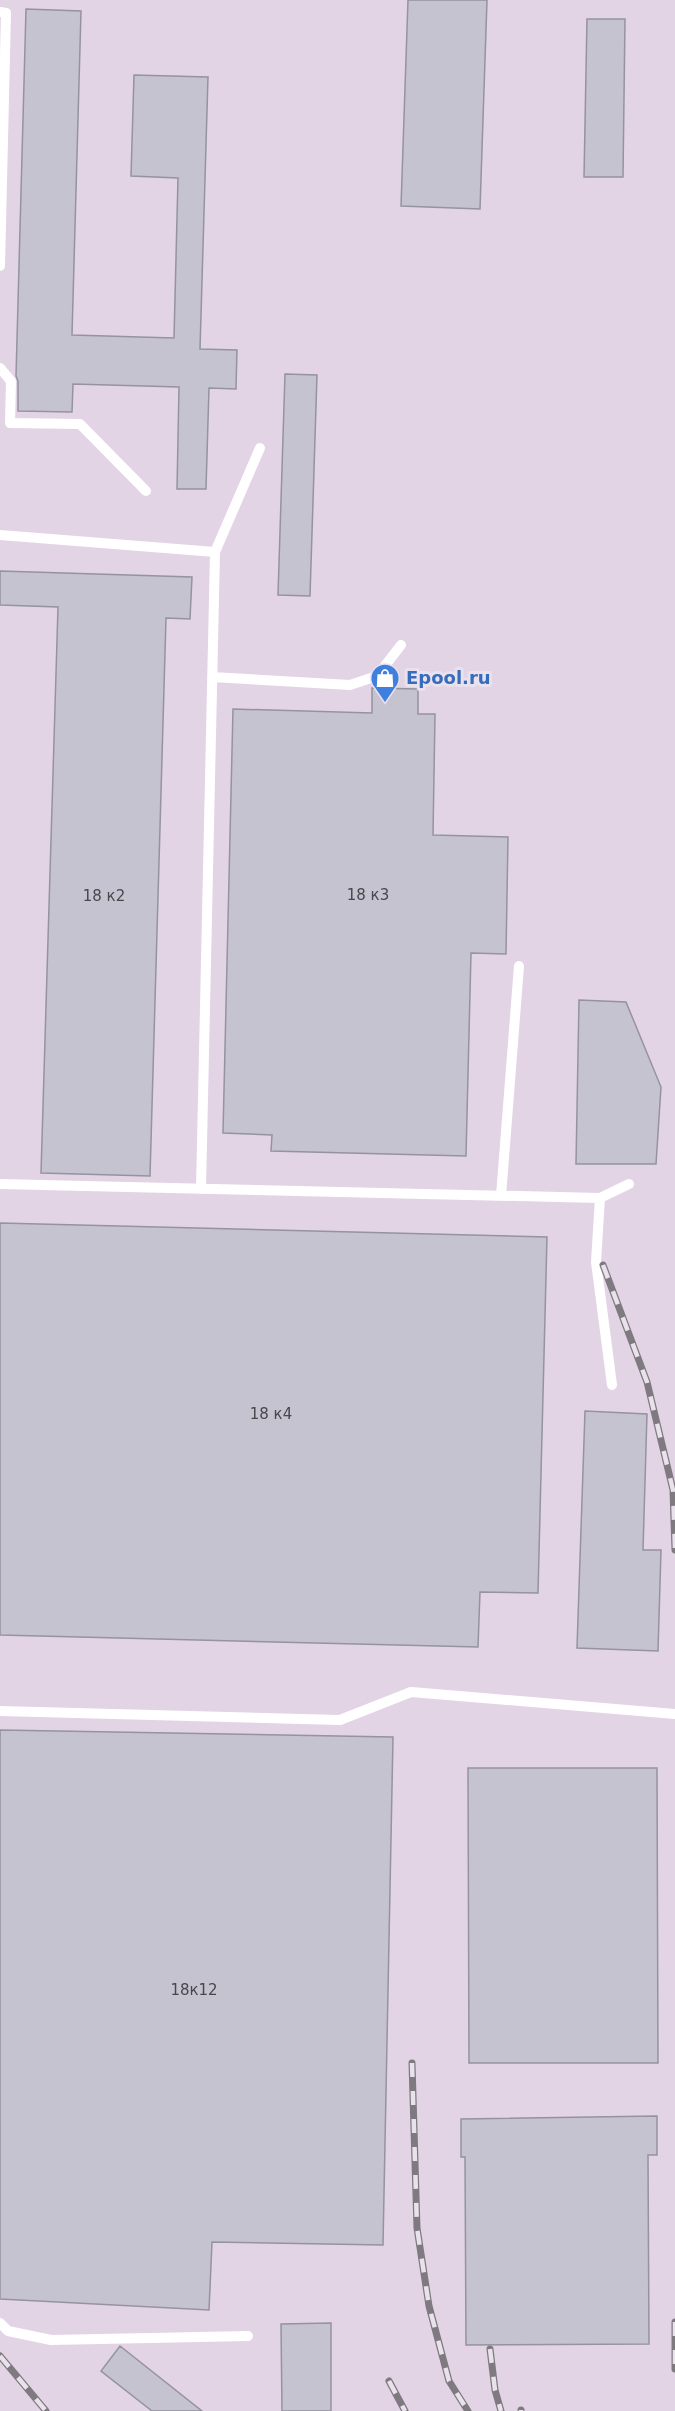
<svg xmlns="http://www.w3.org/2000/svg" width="675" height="2411" viewBox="0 0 675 2411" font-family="'DejaVu Sans',sans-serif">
	<rect width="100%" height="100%" fill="#e9e1eb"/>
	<path fill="#e2d4e5" d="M0 0H675V2411H0Z"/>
	<path fill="#c5c3cf" stroke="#94939e" stroke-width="1.5" d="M408 0H487L480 209 401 206Z
		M26 9 81 11 72 335 174 338 178 178 131 176 134 75 208 77 200 349 237 350 236 389 209 388 206 489H177L179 387 73 384 72 412 18 411V381L16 376Z
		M587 19H625L623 177H584Z
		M285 374 317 375 310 596 278 595Z
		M0 571 192 577 190 619 166 618 150 1176 41 1173 58 607 0 605Z
		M372 688 418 689V714H435L433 835 508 837 506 954 471 953 466 1156 271 1151 272 1135 223 1133 233 709 372 713Z
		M579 1000 626 1002 661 1087 656 1164H576Z
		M0 1223 547 1237 538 1593 480 1592 478 1647 0 1635Z
		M585 1411 647 1414 643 1550H661L658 1651 577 1648Z
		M0 1730 393 1737 383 2245 212 2242 209 2310 0 2299Z
		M468 1768H657L658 2063H469Z
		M657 2116V2155H648L649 2344 466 2345 465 2157H461V2119Z
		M331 2323V2411H282L281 2324Z
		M120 2346 202 2411H152L101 2371Z"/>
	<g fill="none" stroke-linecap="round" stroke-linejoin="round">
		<path stroke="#fff" stroke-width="10" d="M0 12 6 13 0 266
			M0 368 11 381 10 423 80 424 146 491
			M0 535 215 552 201 1189
			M215 552 260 448
			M212 677 350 685 377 676 401 645
			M0 1184 600 1198 596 1262 612 1385
			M501 1196 519 966
			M600 1198 629 1184
			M0 1711 340 1720 411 1692 675 1714
			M0 2323 8 2331 51 2340 248 2336"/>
		<g stroke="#7f7a80" stroke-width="7">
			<path id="rail" d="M603 1265 647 1382 673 1490 675 1550
				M412 2063 417 2228 429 2306 449 2381 468 2411
				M675 2322V2369
				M490 2349 495 2390 501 2411
				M0 2356 46 2411
				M389 2381 405 2411
				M521 2410V2411"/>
		</g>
		<use href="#rail" stroke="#e9e1eb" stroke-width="4.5" stroke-dasharray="14" stroke-linecap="butt"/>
	</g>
	<defs>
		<g id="shop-pin" transform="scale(1.5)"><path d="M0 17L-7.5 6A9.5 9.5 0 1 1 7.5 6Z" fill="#3f7fe0" stroke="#e9e1eb"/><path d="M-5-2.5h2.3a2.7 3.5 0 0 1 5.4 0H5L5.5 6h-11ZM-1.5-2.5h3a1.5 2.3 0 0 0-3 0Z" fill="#fff"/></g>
	</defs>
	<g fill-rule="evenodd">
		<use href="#shop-pin" x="385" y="678"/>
	</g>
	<g text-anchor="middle" stroke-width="6" stroke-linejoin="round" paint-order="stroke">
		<g font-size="15" fill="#49464c">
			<text x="368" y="900">18 к3</text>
			<text x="104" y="901">18 к2</text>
			<text x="271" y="1419">18 к4</text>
			<text x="194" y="1995">18к12</text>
		</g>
		<g font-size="18" font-weight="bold" fill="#366cbe" stroke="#e9e1eb" text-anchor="start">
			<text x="406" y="684">Epool.ru</text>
		</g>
	</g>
</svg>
